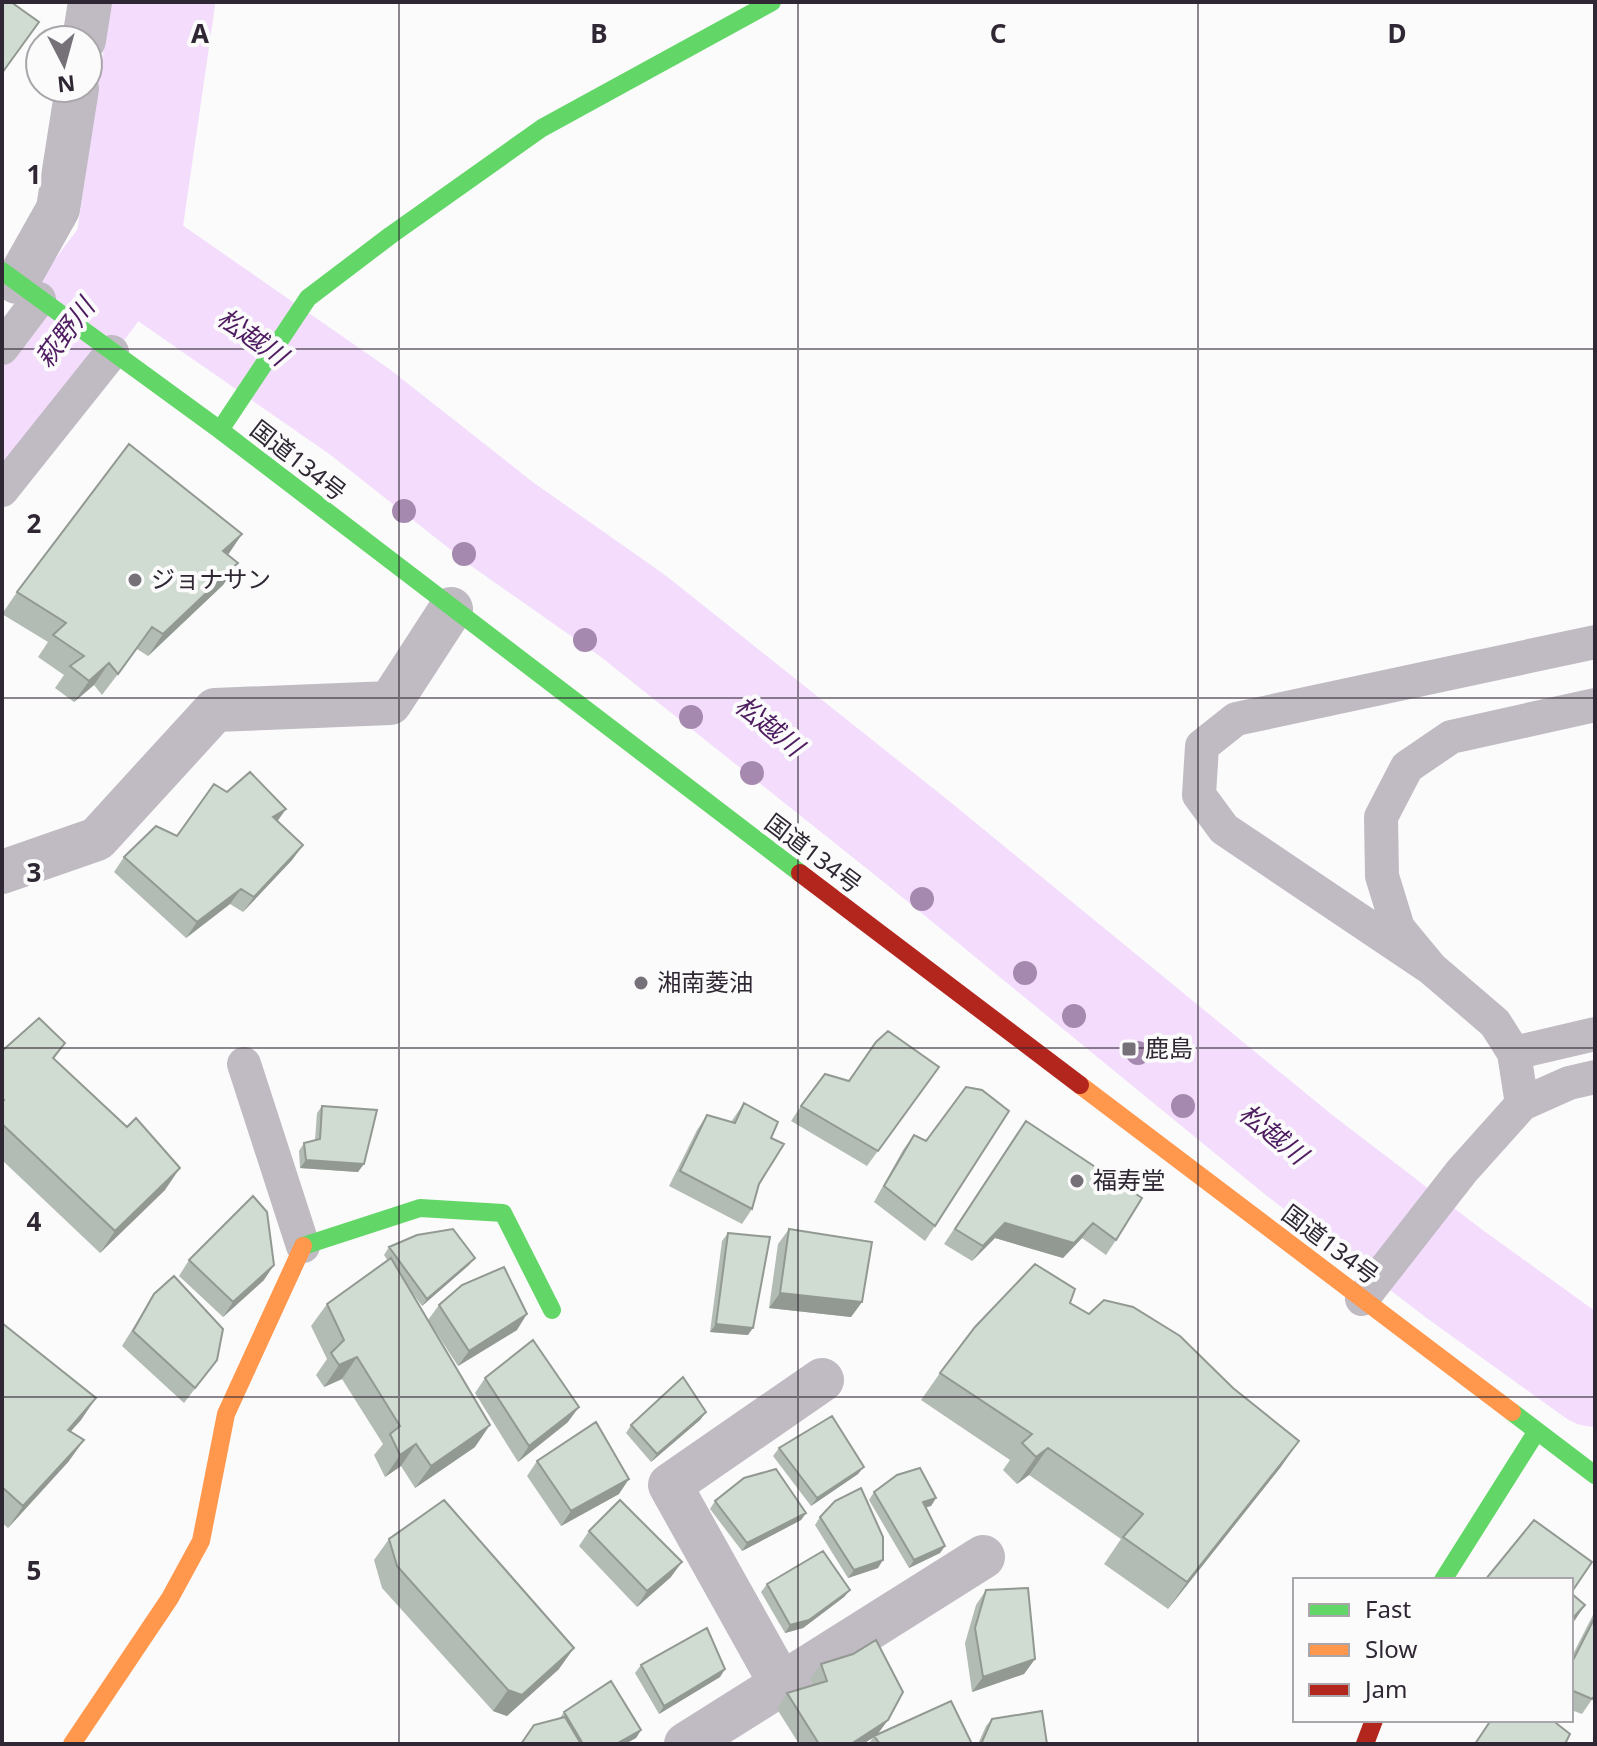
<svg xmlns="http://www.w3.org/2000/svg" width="1597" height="1746" viewBox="0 0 1597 1746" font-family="'Noto Sans','Noto Sans JP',sans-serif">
	<rect width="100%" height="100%" fill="#fbfbfb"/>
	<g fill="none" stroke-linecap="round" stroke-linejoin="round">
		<path stroke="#f3dcfc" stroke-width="104" d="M163 2 127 250 360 412 502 524 633 616 917 842 1299 1155 1456 1275 1595 1375
			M2 416 127 250"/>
		<path stroke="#c0bac3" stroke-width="34" d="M2 348 39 299
			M2 490 112 352
			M1432 969 1224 829 1199 795 1202 746 1236 719 1595 642
			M1514 1053 1595 1034
			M244 1064 303 1246
			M1522 1104 1514 1053 1495 1023 1432 969 1398 928 1382 876 1381 817 1407 767 1451 737 1595 705
			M1362 1299 1462 1171 1522 1104 1569 1083 1595 1077"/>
		<path stroke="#c0bac3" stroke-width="44" d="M84 40 90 2
			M17 282 58 209 77 88
			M2 872 97 839 215 710 390 703 451 609
			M781 1684 670 1485 822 1380
			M686 1744 983 1557"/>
		<path stroke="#63d668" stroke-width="18" d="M2 271 220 430 800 873
			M220 430 308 298 391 235 542 128 772 2
			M303 1246 420 1208 503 1213 552 1310
			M1512 1412 1595 1475
			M1443 1580 1537 1431"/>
		<path stroke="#ff974d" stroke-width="18" d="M1080 1085 1512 1412
			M72 1744 170 1598 201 1541 226 1414 303 1246"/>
		<path stroke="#b3261e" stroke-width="18" d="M800 873 1080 1085
			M1365 1744 1374 1720"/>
	</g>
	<g fill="#a589af">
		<circle cx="404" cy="511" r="12"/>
		<circle cx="464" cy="554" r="12"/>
		<circle cx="585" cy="640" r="12"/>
		<circle cx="691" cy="717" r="12"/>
		<circle cx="752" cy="773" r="12"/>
		<circle cx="922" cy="899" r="12"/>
		<circle cx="1025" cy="973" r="12"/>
		<circle cx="1074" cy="1016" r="12"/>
		<circle cx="1138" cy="1053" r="12"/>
		<circle cx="1183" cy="1106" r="12"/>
	</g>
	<path fill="#b3bcb4" d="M242 534 228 555 238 563 223 585 148 656 137 649 102 695 94 685 74 702 55 688 64 675 38 657 48 642 2 614 17 592Z
		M227 792 286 809 277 822 303 845 292 860 243 912 230 904 186 938 114 872 124 857 177 836Z
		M65 1043 54 1059 165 1190 100 1253 2 1160V1051Z
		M939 1067 867 1166 791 1121 801 1106 849 1081Z
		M744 1103 771 1138 752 1209 742 1224 669 1186 697 1130 707 1115 731 1122Z
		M322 1106 358 1172 300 1168 299 1151 304 1143 315 1140 317 1113Z
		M1026 1121 1116 1240 1106 1255 1082 1238 1063 1258 995 1238 972 1261 944 1244Z
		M914 1135 926 1141 935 1226 925 1241 874 1202 903 1150Z
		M789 1229 862 1302 851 1317 769 1308 778 1244Z
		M728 1233 748 1335 710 1332 722 1241Z
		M389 1247 469 1265 422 1306 411 1291 475 1447 415 1488 401 1466 385 1477 374 1455 383 1444 342 1379 324 1387 316 1375 327 1359 311 1326 327 1304 388 1261 384 1255Z
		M189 1260 264 1280 223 1317 179 1276Z
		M154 1294 217 1360 184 1403 122 1346Z
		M1070 1303 1089 1314 1233 1388 1299 1441 1280 1468 1168 1609 1104 1564 1121 1539 1029 1475 1017 1484 1003 1470 1010 1460 921 1400 940 1373Z
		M439 1305 517 1330 458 1366 428 1320Z
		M2 1323 81 1420 71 1431 69 1461 8 1528 2 1523Z
		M485 1378 568 1422 518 1462 475 1393Z
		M706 1412 700 1420 651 1462 626 1433 631 1425Z
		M779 1448 858 1474 811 1506 773 1456Z
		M537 1461 619 1494 561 1526 527 1476Z
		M874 1492 936 1498 931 1506 925 1507 945 1546 940 1553 909 1568 869 1500Z
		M715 1501 806 1513 801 1520 742 1551 710 1509Z
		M820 1517 878 1568 848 1578 815 1525Z
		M589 1531 671 1577 637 1607 579 1546Z
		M389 1539 559 1669 507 1716 493 1711 382 1588 374 1560Z
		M767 1584 850 1590 844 1597 803 1628 785 1633 761 1592Z
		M986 1590 1035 1659 1024 1674 972 1692 965 1643 976 1605Z
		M1595 1611V1695L1582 1714 1571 1710V1658Z
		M821 1664 888 1720 877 1734 972 1744H868L873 1738 863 1744H799L777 1709 787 1693 813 1685 810 1679Z
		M641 1665 725 1669 720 1677 659 1714 635 1673Z
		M564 1712 641 1730 636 1738 625 1744H521L560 1718Z
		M992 1719 1047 1744H978L986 1726Z"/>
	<path fill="#929992" d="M242 534 227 556 223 551Z
		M238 563 223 585 148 656 163 634Z
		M109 663 94 685 74 702 89 681Z
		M286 809 275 824 273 817Z
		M303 845 292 860 243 912 254 897Z
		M241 889 230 904 186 938 197 922Z
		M306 1160 364 1164 358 1172 300 1168Z
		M180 1168 165 1190 100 1253 115 1231Z
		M1005 1223H1093L1082 1238 1063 1258 995 1238 972 1261 983 1246Z
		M475 1258 469 1265 422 1306 427 1299Z
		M274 1265 264 1280 223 1317 233 1302Z
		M780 1293 862 1302 851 1317 769 1308Z
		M527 1314 517 1330 458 1366 469 1351Z
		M716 1324 753 1328 748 1335 710 1332Z
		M357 1357 342 1379 324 1387 339 1365Z
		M96 1398 81 1420 53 1451 68 1430Z
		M579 1407 568 1422 518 1462 529 1446Z
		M706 1412 700 1420 651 1462 657 1454Z
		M490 1425 475 1447 415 1488 431 1466Z
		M84 1440 69 1461 8 1528 23 1506Z
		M1299 1441 1280 1468 1168 1609 1187 1582Z
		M416 1444 401 1466 385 1477 400 1455Z
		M1048 1448 1029 1475 1017 1484 1036 1457Z
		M864 1467 858 1474 811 1506 817 1498Z
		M629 1479 619 1494 561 1526 571 1511Z
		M936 1498 931 1506 917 1510 923 1502Z
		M806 1513 801 1520 742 1551 747 1543Z
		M945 1546 940 1553 909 1568 914 1560Z
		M883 1560 878 1568 848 1578 854 1570Z
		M682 1562 671 1577 637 1607 647 1591Z
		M850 1590 844 1597 803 1628 785 1633 790 1625Z
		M1585 1605 1575 1620 1571 1624V1620Z
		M574 1648 559 1669 507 1716 493 1711 508 1690Z
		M1035 1659 1024 1674 972 1692 983 1677Z
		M725 1669 720 1677 659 1714 664 1706Z
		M888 1720 877 1735 863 1744H851Z
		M641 1730 636 1738 625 1744H616Z"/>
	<path fill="#d0dbd1" stroke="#929992" stroke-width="2" d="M2 2H11L39 22 2 73Z
		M129 444 242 534 223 551 238 563 163 634 152 627 118 674 109 663 89 681 70 666 84 656 53 635 66 623 17 592Z
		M250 772 286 809 273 817 303 845 254 897 241 889 197 922 124 857 156 826 177 836 214 784 227 792Z
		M39 1018 65 1043 53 1058 127 1127 136 1118 180 1168 115 1231 2 1124V1102L4 1100 2 1098V1051Z
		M888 1031 939 1067 878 1151 801 1106 825 1074 849 1081 876 1042Z
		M966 1087 982 1090 1009 1111 935 1226 884 1186 914 1135 926 1141Z
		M744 1103 778 1122 771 1138 784 1144 759 1184 752 1209 680 1171 707 1115 735 1123Z
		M322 1106 377 1110 364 1164 306 1160 304 1143 320 1139Z
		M1026 1121 1142 1198 1116 1240 1093 1223 1074 1243 1005 1223 983 1246 955 1229Z
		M253 1196 267 1212 274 1265 233 1302 189 1260Z
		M453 1229 475 1258 427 1299 389 1247 417 1235Z
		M789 1229 872 1242 862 1302 780 1293Z
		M728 1233 770 1237 753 1328 716 1324Z
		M391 1258 490 1425 431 1466 416 1444 400 1455 390 1434 400 1426 357 1357 339 1365 331 1353 344 1340 327 1304Z
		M1035 1264 1075 1289 1070 1303 1089 1314 1104 1300 1133 1307 1180 1336 1233 1388 1299 1441 1187 1582 1123 1537 1143 1514 1048 1448 1036 1457 1022 1443 1032 1434 940 1373 975 1327Z
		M504 1267 527 1314 469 1351 439 1305 462 1285Z
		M174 1276 223 1329 217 1360 195 1388 133 1331 154 1294Z
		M2 1323 96 1398 68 1430 84 1440 23 1506 2 1487Z
		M533 1340 579 1407 529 1446 485 1378Z
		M683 1377 706 1412 657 1454 631 1425Z
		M832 1416 864 1467 817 1498 779 1448Z
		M596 1422 629 1479 571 1511 537 1461Z
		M920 1468 936 1498 923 1502 945 1546 914 1560 874 1492 897 1475Z
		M776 1469 806 1513 747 1543 715 1501 744 1478Z
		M861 1488 883 1537V1560L854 1570 820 1517 835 1501Z
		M444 1500 574 1648 522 1695 508 1690 397 1566 389 1539Z
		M620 1500 682 1562 647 1591 589 1531Z
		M1534 1520 1592 1562 1571 1593 1585 1605 1571 1620V1580H1485Z
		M823 1551 850 1590 809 1620 790 1625 767 1584Z
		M1028 1588 1035 1659 983 1677 975 1628 986 1590Z
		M1595 1617V1695L1592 1699 1571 1690V1664Z
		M707 1628 725 1669 664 1706 641 1665Z
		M876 1640 903 1692 888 1720 851 1744H819L787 1693 827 1681 821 1664 853 1654Z
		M611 1681 641 1730 616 1744H583L564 1712Z
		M951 1701 972 1744H880L874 1736Z
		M1042 1711 1047 1744H981L992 1719Z
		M565 1717 581 1744H521L534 1725Z
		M1491 1720H1559L1556 1723 1570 1734 1565 1744H1475Z"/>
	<path fill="none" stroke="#2f2733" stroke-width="2" stroke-opacity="0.55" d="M399 2V1744M798 2V1744M1198 2V1744M2 349H1595M2 698H1595M2 1048H1595M2 1397H1595"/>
	<g fill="#767179" stroke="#fbfbfb" stroke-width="3">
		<circle cx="135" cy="580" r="8"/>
		<circle cx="641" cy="983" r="8"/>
		<rect x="1121" y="1041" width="16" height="16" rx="4"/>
		<circle cx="1077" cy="1181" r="8"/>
	</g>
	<g text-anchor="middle" stroke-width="8" stroke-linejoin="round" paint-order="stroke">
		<g font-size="24" fill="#2f2733" stroke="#fbfbfb">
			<text transform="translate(298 461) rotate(38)" y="8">国道134号</text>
			<text transform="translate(813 854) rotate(37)" y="8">国道134号</text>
			<text transform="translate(1330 1245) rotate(37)" y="8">国道134号</text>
		</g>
		<g font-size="24" fill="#2f2733" stroke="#fbfbfb" text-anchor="start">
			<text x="151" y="588">ジョナサン</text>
			<text x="657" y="991">湘南菱油</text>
			<text x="1145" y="1057">鹿島</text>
			<text x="1093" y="1189">福寿堂</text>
		</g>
		<g font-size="26" font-style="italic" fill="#4e1c60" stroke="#fbfbfb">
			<text transform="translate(65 333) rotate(-53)" y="9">萩野川</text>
			<text transform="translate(252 337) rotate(35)" y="9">松越川</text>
			<text transform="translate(769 726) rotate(39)" y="9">松越川</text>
			<text transform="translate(1273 1134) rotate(39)" y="9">松越川</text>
		</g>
	</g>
	<g font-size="26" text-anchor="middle" font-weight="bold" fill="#2f2733" stroke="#fbfbfb" stroke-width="8" stroke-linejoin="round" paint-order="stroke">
		<text x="200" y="43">A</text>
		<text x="599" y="43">B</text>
		<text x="998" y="43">C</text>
		<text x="1397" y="43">D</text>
		<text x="34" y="184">1</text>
		<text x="34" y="533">2</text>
		<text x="34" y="882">3</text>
		<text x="34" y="1231">4</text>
		<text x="34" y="1580">5</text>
	</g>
	<rect width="1597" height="1746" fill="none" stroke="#2f2733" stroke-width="8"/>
	<rect x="1293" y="1578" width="280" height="144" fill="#fbfbfb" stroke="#a9a6ab" stroke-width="2"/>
	<rect x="1309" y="1604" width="40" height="12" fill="#63d668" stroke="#a9a6ab" stroke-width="2"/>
	<text x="1365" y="1618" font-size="24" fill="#2f2733">Fast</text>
	<rect x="1309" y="1644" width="40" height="12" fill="#ff974d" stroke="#a9a6ab" stroke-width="2"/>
	<text x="1365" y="1658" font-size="24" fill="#2f2733">Slow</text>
	<rect x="1309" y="1684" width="40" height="12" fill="#b3261e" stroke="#a9a6ab" stroke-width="2"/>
	<text x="1365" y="1698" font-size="24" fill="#2f2733">Jam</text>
	<g transform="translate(64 64) rotate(174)"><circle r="38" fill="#fbfbfb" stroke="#a9a6ab" stroke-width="2"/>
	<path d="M0-6L14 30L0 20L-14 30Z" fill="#767179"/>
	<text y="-12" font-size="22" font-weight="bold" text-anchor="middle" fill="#2f2733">N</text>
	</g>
</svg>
